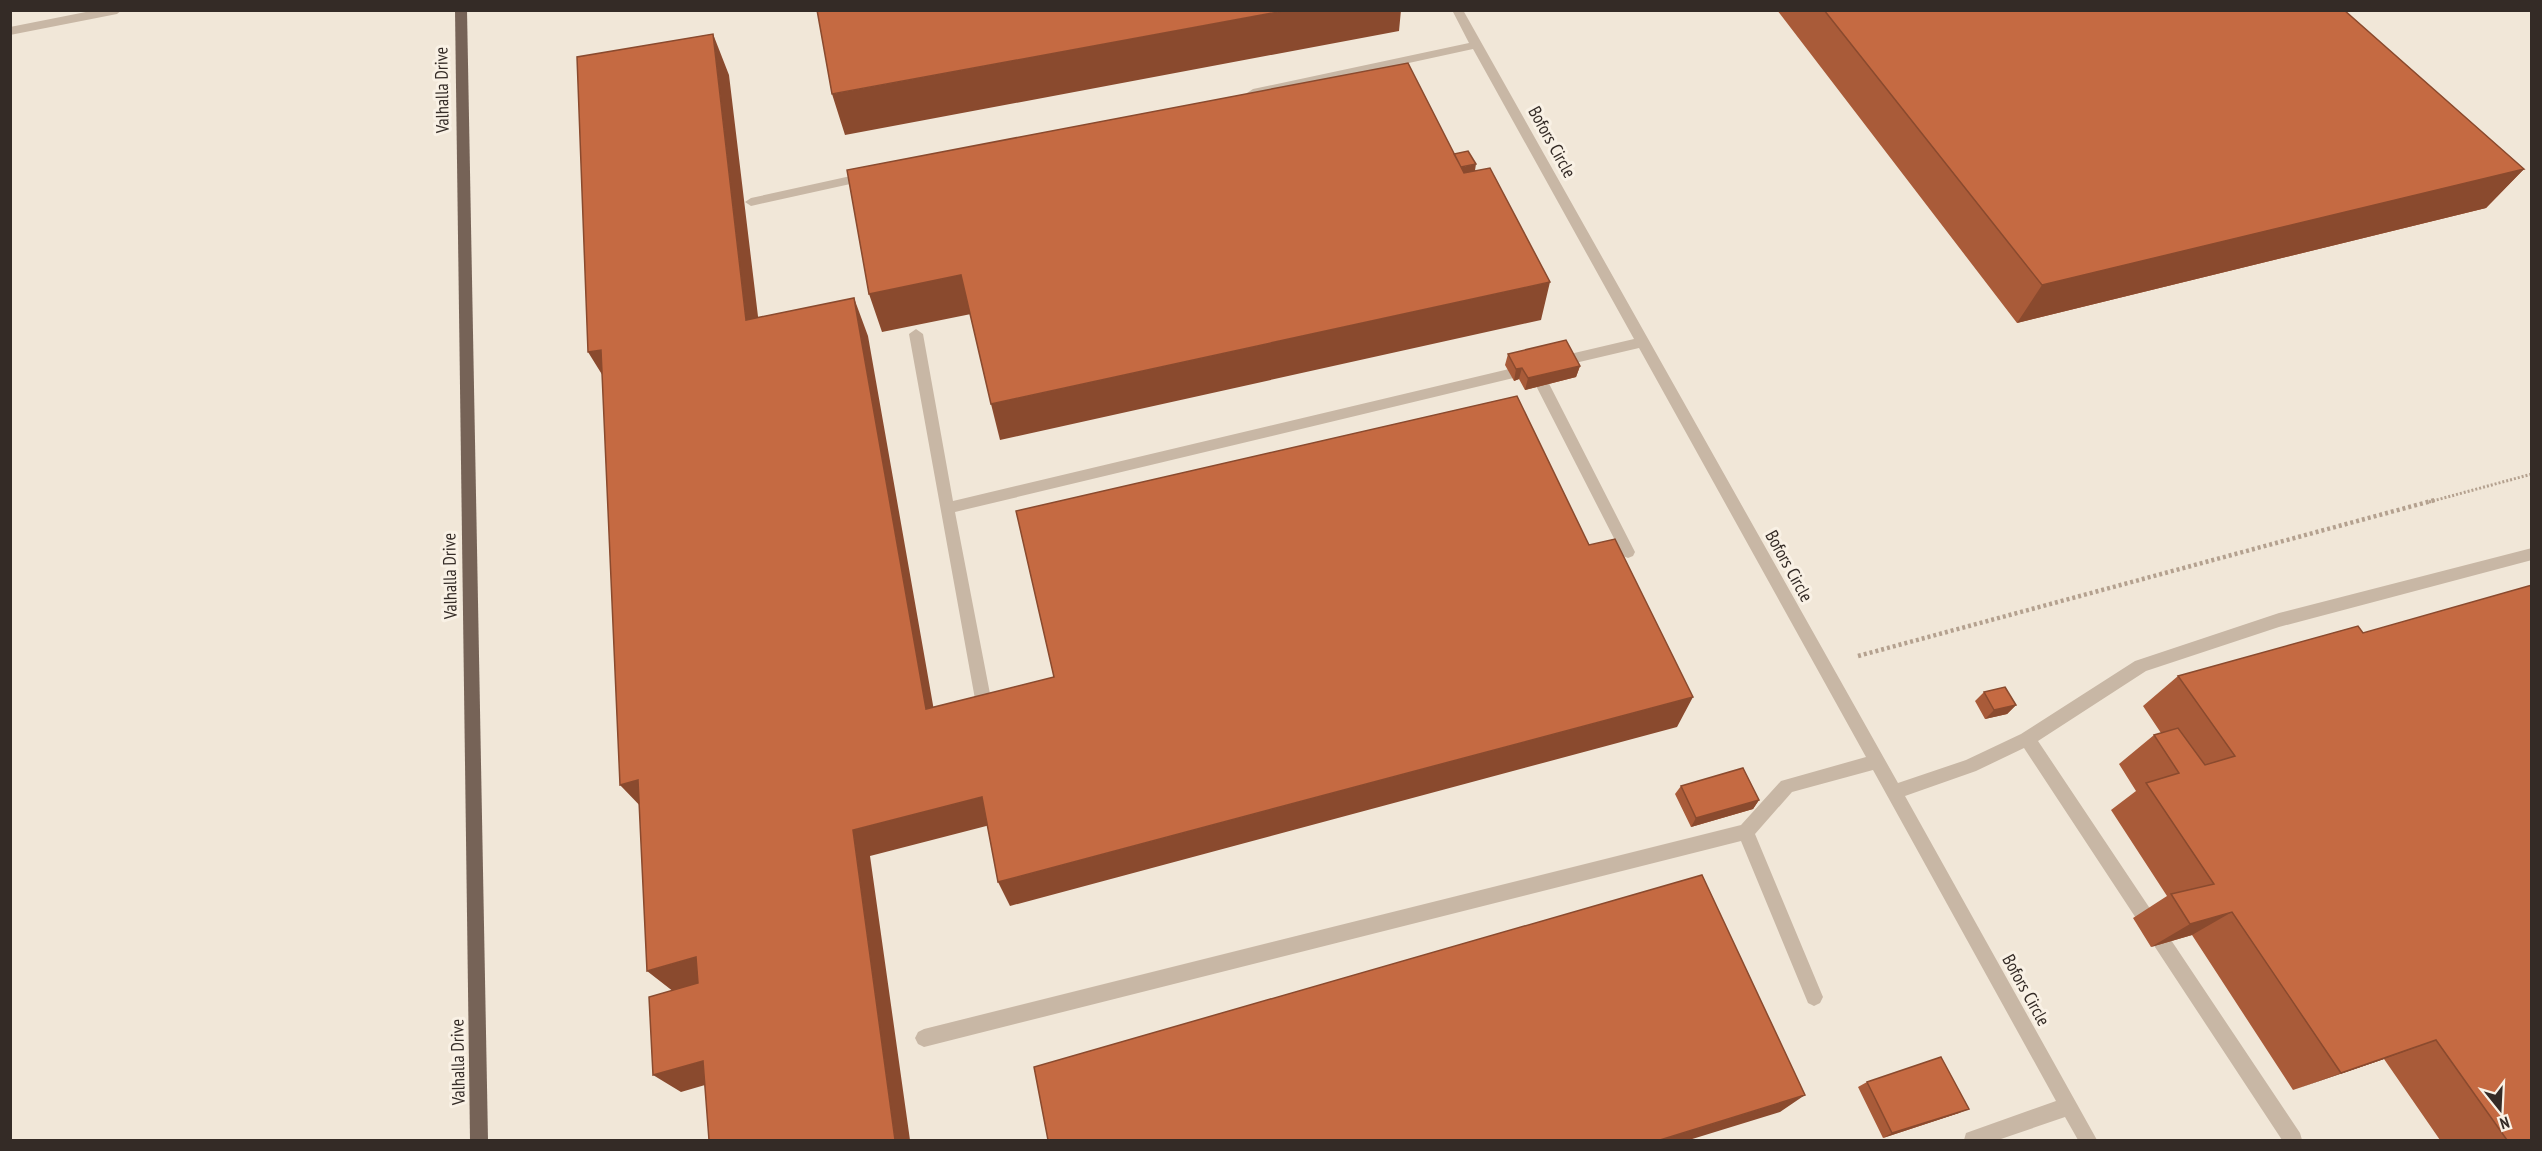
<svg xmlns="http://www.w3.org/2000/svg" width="2542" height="1151" viewBox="0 0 2542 1151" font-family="'PT Sans Narrow',sans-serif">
	<rect width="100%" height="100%" fill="#f1e7d8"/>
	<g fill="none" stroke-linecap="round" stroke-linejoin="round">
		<path stroke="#b4a18f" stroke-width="3" stroke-dasharray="2 2" stroke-linecap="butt" d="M2429 502 2532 474"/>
		<path stroke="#b4a18f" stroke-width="4.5" stroke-dasharray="3 3" stroke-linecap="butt" d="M1858 656 2435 500"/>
		<path fill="#c8b7a5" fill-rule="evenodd" d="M96 10H122L117 14 10 35V27Z
			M1452 10H1463L1898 783 1966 760 2021 734 2135 661 2279 613 2532 548V560L2279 627 2146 671 2038 741 2300 1133 2302 1140H2282L2024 748 1976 771 1905 796 2097 1140H2078L2065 1117 1998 1140H1964L1966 1133 2056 1101 1873 770 1792 792 1755 834 1823 997 1820 1003 1814 1006 1808 1003 1741 841 924 1047 918 1044 915 1038 918 1032 924 1029 1741 825 1781 781 1866 757 1639 348 1558 367 1553 366 1551 362 1553 358 1634 339 1473 49 1253 97 1247 93 1253 89 1469 43Z
			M869 172 875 176 873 179 751 206 745 202 751 198Z
			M916 329 923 334 953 501 1534 363 1541 368 1635 552 1633 556 1628 558 1623 556 1530 374 955 512 991 699 989 704 983 706 977 704 975 699 909 334Z"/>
		<path fill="#766357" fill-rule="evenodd" d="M455 10H467L488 1140H470Z"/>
	</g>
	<path fill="#a95b39" d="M1777 10H2344L2524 169 2486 208 2017 323Z
		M1508 354 1580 366 1576 377 1525 390 1519 379 1514 381 1505 365Z
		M2178 676 2532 1140H2440L2384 1059 2293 1090 2192 935 2151 947 2133 918 2167 896 2111 810 2136 791 2119 764 2154 735 2161 733 2143 706Z
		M1984 692 2016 705 2007 714 1985 719 1975 701Z
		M1681 786 1759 800 1753 809 1691 827 1675 794Z
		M1867 1082 1959 1113 1883 1138 1858 1087Z"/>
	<path fill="#8a4a2e" d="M1289 10H1401L1399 31 845 135 832 94Z
		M713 34 729 75 763 358 746 320Z
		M1476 164 1474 177 1455 180 1457 168Z
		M2524 169 2486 208 2017 323 2042 285Z
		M961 275 971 314 882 332 869 294Z
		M1550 282 1541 320 1000 440 991 404Z
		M854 298 868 336 939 739 926 709Z
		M601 350 611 389 588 352Z
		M1580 366 1576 377 1525 390 1528 378Z
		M1522 368 1519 379 1514 381 1516 369Z
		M1693 697 1677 727 1010 906 998 882Z
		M2016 705 2007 714 1985 719 1994 710Z
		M638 780 646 812 620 785Z
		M982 797 994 824 870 856 910 1140H895L853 830Z
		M1759 800 1753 809 1691 827 1696 818Z
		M2232 912 2192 935 2151 947 2190 924Z
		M696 957 721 979 674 992 647 971Z
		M2436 1040 2384 1059 2293 1090 2341 1073Z
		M703 1061 729 1078 681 1092 653 1075Z
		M1805 1095 1780 1112 1689 1140H1660Z
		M1969 1109 1959 1113 1883 1138 1892 1133Z"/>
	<path fill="#c56a42" stroke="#8a4a2e" stroke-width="1.5" d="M817 10H1289L832 94Z
		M1824 10H2344L2524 169 2042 285Z
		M713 34 746 320 854 298 926 709 1054 677 1016 511 1517 396 1589 545 1615 539 1693 697 998 882 982 797 853 830 895 1140H709L703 1061 653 1075 649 997 698 983 696 957 647 971 638 780 620 785 601 350 588 352 577 57Z
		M1408 63 1464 173 1490 168 1550 282 991 404 961 275 869 294 847 170Z
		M1468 151 1476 164 1461 167 1454 154Z
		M1566 340 1580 366 1528 378 1522 368 1516 369 1508 354Z
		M2532 585V1140H2507L2436 1040 2341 1073 2232 912 2190 924 2171 894 2214 884 2146 783 2179 773 2154 735 2178 728 2205 765 2235 756 2178 676 2358 626 2363 633Z
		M2005 687 2016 705 1994 710 1984 692Z
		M1743 768 1759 800 1696 818 1681 786Z
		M1702 875 1805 1095 1660 1140H1048L1034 1067Z
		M1941 1057 1969 1109 1892 1133 1867 1082Z"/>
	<g text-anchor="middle" stroke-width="6" stroke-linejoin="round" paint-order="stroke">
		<g font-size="18" fill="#342b26" stroke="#f9f1e5">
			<text transform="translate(442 90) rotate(-91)" y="6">Valhalla Drive</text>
			<text transform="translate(1552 142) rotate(61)" y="6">Bofors Circle</text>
			<text transform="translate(1789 566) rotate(61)" y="6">Bofors Circle</text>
			<text transform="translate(450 576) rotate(-91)" y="6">Valhalla Drive</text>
			<text transform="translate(2026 990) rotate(61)" y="6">Bofors Circle</text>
			<text transform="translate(458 1062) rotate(-91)" y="6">Valhalla Drive</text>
		</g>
	</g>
	<rect width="2542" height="1151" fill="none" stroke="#342b26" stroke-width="24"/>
	<g transform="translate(2500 1109) rotate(162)" stroke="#f9f1e5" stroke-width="4.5" paint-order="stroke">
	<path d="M0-4.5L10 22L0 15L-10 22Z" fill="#342b26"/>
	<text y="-9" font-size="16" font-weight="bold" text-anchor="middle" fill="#342b26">N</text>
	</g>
</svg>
